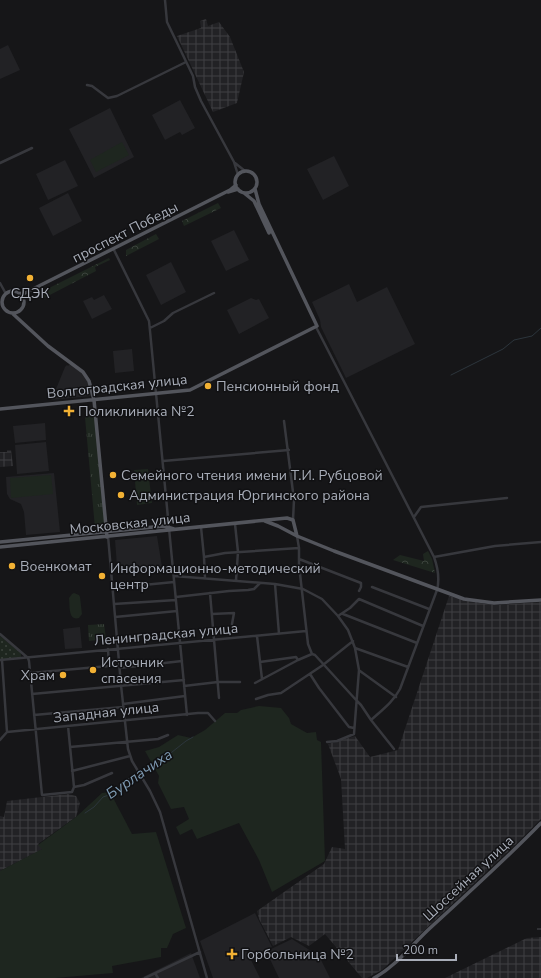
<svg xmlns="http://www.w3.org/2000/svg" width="541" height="978" viewBox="0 0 541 978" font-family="'Nunito Sans',sans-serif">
	<defs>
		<pattern id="industrial-grid" width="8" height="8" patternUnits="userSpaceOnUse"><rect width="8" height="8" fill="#222225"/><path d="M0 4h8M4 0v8" fill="none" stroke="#3f3f43"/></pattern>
		<pattern id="grass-tufts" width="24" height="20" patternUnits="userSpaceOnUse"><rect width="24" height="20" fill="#1e261f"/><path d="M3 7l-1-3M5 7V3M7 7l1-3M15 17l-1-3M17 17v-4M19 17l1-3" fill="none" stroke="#3c433d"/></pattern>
		<pattern id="forest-crowns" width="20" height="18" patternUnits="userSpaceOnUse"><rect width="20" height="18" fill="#1e261f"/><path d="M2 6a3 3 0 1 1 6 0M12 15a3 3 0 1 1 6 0" fill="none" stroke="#3c433d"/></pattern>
		<pattern id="park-dots" width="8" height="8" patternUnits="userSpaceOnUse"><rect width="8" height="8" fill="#1e261f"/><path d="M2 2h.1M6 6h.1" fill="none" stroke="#3c433d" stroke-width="1.8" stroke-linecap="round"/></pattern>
	</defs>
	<rect width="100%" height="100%" fill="#161618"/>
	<path fill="#222225" d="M8 45 20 70 0 79V49Z
		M180 100 195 128 182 135 180 132 165 140 152 115Z
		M110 108 134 157 94 178 69 129Z
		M334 156 349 186 323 200 307 169Z
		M65 160 78 186 48 200 36 174Z
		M68 193 82 221 53 236 39 208Z
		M234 230 249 260 226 271 211 241Z
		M171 262 186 292 161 305 146 275Z
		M349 284 357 302 387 287 415 344 346 378 321 327 320 320 312 302Z
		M104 295 112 309 92 319 83 301 92 297 94 300Z
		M251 298 256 300 259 299 269 318 239 334 227 310Z
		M132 349 134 371 115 373 113 351Z
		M70 364 79 370 85 376 89 383 92 396 51 400 57 390 56 389 65 367 67 365 68 366Z
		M45 423 46 440 15 443 13 426Z
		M46 442 49 471 17 474 15 445Z
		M54 473 60 532 26 535 24 512 21 504 10 499 7 494 6 477Z
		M157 536 162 567 117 566 115 540Z
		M80 627 82 648 65 649 63 629Z
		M255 913 272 947 250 958 260 978H213L200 941Z
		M292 939 319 956 330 978H279L268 955 269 950Z
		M191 953 200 978H141Z"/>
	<path fill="url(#industrial-grid)" d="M206 19 208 26 219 22 230 37 244 72 237 103 213 112 177 36 201 28 200 21Z
		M7 450H11L13 466 0 467V452H7Z
		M449 596 485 604 499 605 541 602V819L514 846 382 970 367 978H362L325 934 309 946 291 937 273 946 259 919 257 911 324 864 332 847 345 849 341 779 328 744 355 736 370 757 398 750Z
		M68 794 76 796 80 803 76 817 38 844 43 849 0 871V816L4 817 7 801Z
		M541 937V978H445L527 938Z"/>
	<path fill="url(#grass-tufts)" d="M95 416 106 527 95 528 85 417Z
		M104 624 106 639 89 641 88 625Z"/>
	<path fill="url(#forest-crowns)" d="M218 203 221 208 184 226 182 221Z
		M156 234 159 239 126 256V250Z
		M109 258 110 260 95 267 96 271 44 298 43 291Z
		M428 551 432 559 435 573 393 560 400 555 424 561 423 554Z"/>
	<path fill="url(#park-dots)" d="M0 636 21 653V658L0 660Z"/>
	<path fill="#1e261f" d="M122 142 129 155 96 172 90 160Z
		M148 469 152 503 137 505 134 470Z
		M51 475 53 494 11 498 10 478Z
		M74 593 79 595 80 597 82 614 79 618C68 621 70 606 69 598L72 594Z
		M259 706 281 708 289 718 291 724 307 733 316 732 317 740 321 742 325 861 272 892 259 860 239 823 197 839 192 829 180 835 176 827 189 819 184 807 171 809 158 783 159 776 145 751 159 747 178 735 191 738 205 730 225 713H237L241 710Z
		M110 792 132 834 156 832 186 928 173 934 167 948H161V957L112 966 113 973 55 978H0V871L42 849 38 845 76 817 102 793Z"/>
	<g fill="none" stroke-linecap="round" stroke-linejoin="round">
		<path stroke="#2c353c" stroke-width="1" d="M451 375 503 349 514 340 532 336 541 328
			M85 813 94 807 103 797 109 795 116 790 128 779 134 775 149 769 167 756 186 741 193 737"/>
		<path stroke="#37383d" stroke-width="2.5" d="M165 0 167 22 193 76 195 87 201 101 234 162 238 175
			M87 85 92 86 108 98 117 96 186 62
			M0 163 32 148
			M235 163 245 171
			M114 250 149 321 150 331 187 715
			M0 283 6 294
			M316 327 434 557C438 568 440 578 437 590L400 689C393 702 382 710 371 720
			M150 328 164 321 173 313 214 293
			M284 421 294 500 293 520
			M163 461 289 450
			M414 517 421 507 507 498
			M235 524 238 552 236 580
			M201 527 204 557 205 578
			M108 536 121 685 128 749 132 761 150 791 160 812 207 978
			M297 536 299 548V565L308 644 312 654 315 655 357 701 361 705 371 720 394 749
			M204 557 225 553 299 548
			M434 557 495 546 541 542
			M299 559 361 583V587L359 591
			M174 576 275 584 303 589 322 599 338 616 348 630 355 648 359 670 354 734 337 741 327 742
			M275 584 279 634
			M372 587 429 609
			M113 588 174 582
			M210 593 219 698
			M176 597 229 591 248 590 254 589 260 583
			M114 604 176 600
			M212 614 234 613 232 624
			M343 614 417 643
			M338 616 350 608 359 599 423 626
			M115 617 177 611
			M0 634 28 658 29 661 42 795 72 792 74 787 68 726
			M257 636 262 679
			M355 648 408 667
			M0 660 306 631
			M2 660 7 732
			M260 662 296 657 298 660
			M120 668 182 661
			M360 671 396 697
			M30 673 109 666 108 649
			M310 674 319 688 349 727 354 728
			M255 683 298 660 312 654
			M184 686 218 682H240
			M32 694 184 680
			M256 699 268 695 281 693 323 665 353 641
			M123 704 185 696
			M34 715 123 707
			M0 740 7 732 198 713H208L215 721
			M70 747 158 739 168 735
			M72 771 130 756
			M74 787 84 785 112 773
			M155 973 158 978
			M145 978 200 952"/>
		<path stroke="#53555c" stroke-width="3.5" d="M235 182a11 11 0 1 1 22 0a11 11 0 1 1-22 0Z
			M228 192 238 189
			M244 193 254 201 269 233
			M2 302a11 11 0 1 1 22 0a11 11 0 1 1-22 0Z
			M21 295 230 190 236 185
			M12 313 48 346 83 372 89 381 94 400 107 537
			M0 409 190 390 317 326 259 204 255 189
			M265 521 278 526 297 536 334 551 464 599 494 603 541 600
			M0 542 164 526 174 529
			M0 547 287 518 293 520 297 536
			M374 978C395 967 411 946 428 930 466 895 505 860 541 823"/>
		<path stroke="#4a4c52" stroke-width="1" stroke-dasharray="5 4" stroke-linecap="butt" d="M537 929H541"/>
	</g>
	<g fill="#f2b134" stroke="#111113" stroke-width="1.5">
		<circle cx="30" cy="278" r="4"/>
		<circle cx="208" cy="386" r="4"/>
		<path d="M67 405h4v4h4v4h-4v4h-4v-4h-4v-4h4z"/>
		<circle cx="113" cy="475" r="4"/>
		<circle cx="121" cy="495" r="4"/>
		<circle cx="12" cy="566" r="4"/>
		<circle cx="102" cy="576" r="4"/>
		<circle cx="93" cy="670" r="4"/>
		<circle cx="63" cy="675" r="4"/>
		<path d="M230 948h4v4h4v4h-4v4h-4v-4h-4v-4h4z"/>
	</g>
	<g text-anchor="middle" stroke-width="3" stroke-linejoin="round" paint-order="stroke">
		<g font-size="14" fill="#a8adb8" stroke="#111113">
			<text transform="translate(125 232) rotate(-27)" y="5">проспект Победы</text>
			<text transform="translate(117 386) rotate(-6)" y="5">Волгоградская улица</text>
			<text transform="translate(130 523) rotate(-6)" y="5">Московская улица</text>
			<text transform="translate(166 634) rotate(-5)" y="5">Ленинградская улица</text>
			<text transform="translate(106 712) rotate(-6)" y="5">Западная улица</text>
			<text transform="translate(468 878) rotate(-43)" y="5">Шоссейная улица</text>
		</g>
		<g font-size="14" fill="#a8adb8" stroke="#111113" text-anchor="start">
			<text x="30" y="298" text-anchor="middle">СДЭК</text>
			<text x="216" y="391">Пенсионный фонд</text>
			<text x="78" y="416">Поликлиника №2</text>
			<text x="121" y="480">Семейного чтения имени Т.И. Рубцовой</text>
			<text x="129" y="500">Администрация Юргинского района</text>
			<text x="20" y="571">Военкомат</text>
			<text x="110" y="573">Информационно-методический<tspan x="110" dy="16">центр</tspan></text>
			<text x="101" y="667">Источник<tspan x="101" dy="16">спасения</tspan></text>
			<text x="55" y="680" text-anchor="end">Храм</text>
			<text x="241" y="959">Горбольница №2</text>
		</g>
		<g font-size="15" font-style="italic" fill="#7f9bb3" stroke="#111113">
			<text transform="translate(139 774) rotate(-34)" y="5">Бурлачиха</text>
		</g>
	</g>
	<path d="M397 954v6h59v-6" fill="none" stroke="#a8adb8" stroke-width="2"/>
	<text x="403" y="954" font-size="12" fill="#a8adb8" stroke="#111113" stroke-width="3" paint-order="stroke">200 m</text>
</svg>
